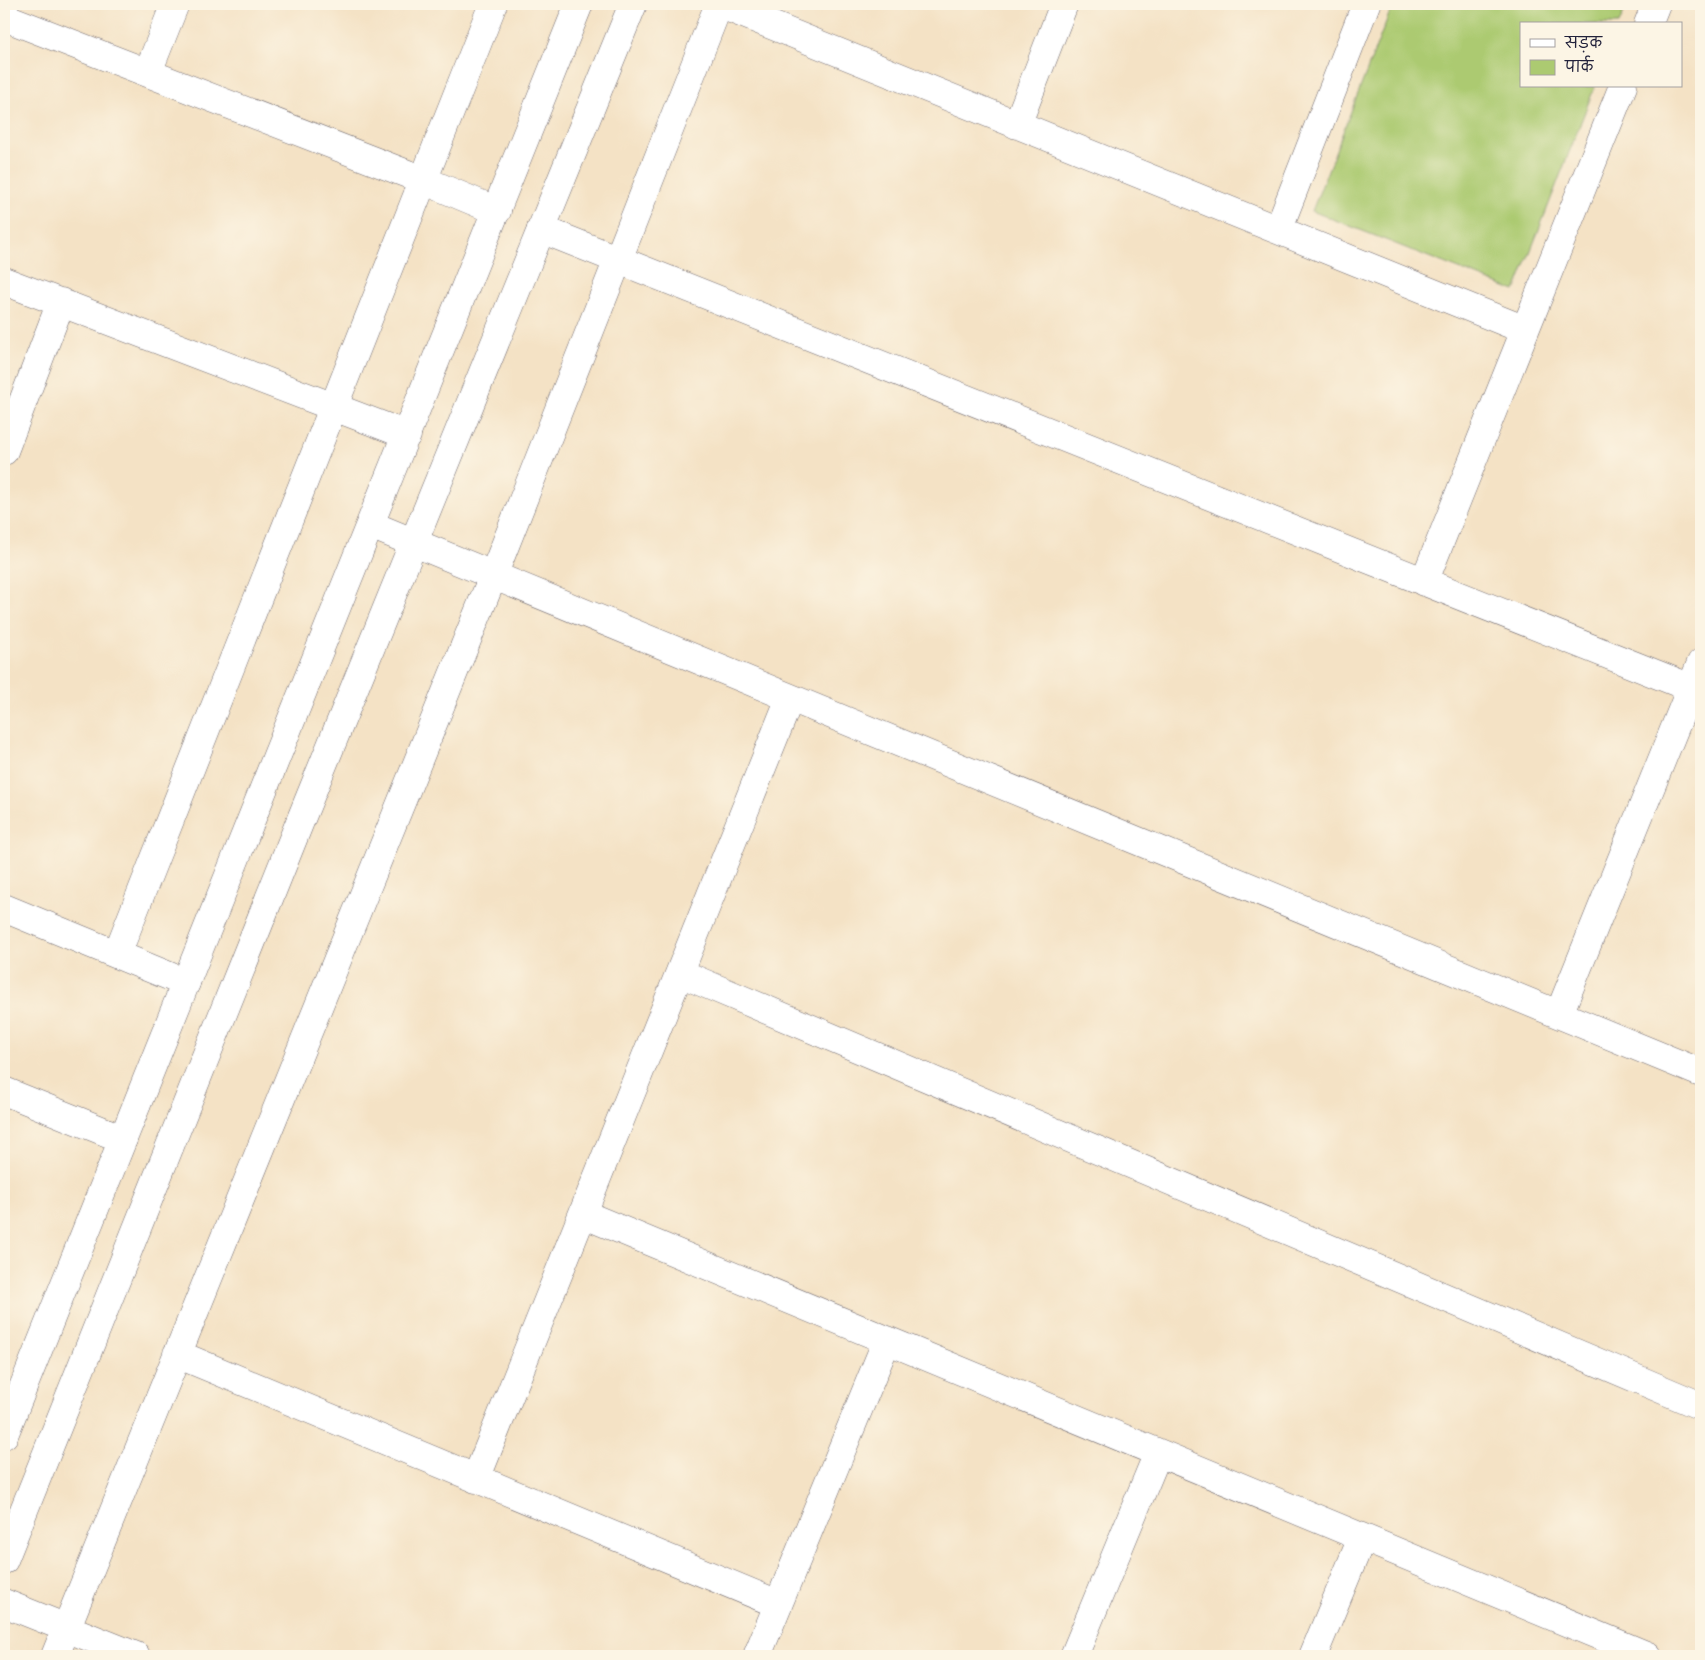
<svg xmlns="http://www.w3.org/2000/svg" width="1705" height="1660" viewBox="0 0 1705 1660" font-family="Mynerve,'Playpen Sans Deva',sans-serif">
	<rect width="100%" height="100%" fill="#fcf5e5"/>
	<filter id="ink" filterUnits="userSpaceOnUse"><feTurbulence type="fractalNoise" baseFrequency=".02" numOctaves="2"/><feDisplacementMap in="SourceGraphic" scale="10" xChannelSelector="R" yChannelSelector="G"/><feConvolveMatrix kernelMatrix="1 2 1 2 8 2 1 2 1" color-interpolation-filters="sRGB"/></filter>
	<filter id="wash" filterUnits="userSpaceOnUse"><feTurbulence type="fractalNoise" baseFrequency=".0096" numOctaves="4" result="noise"/><feDisplacementMap in="SourceGraphic" scale="20" xChannelSelector="R" yChannelSelector="G"/><feGaussianBlur stdDeviation="1.12" result="paint"/><feColorMatrix in="noise" values="0 0 0 0 0 0 0 0 0 0 0 0 0 0 0 0 0 1.4 0 .05"/><feComposite in="paint" operator="in"/></filter>
	<g filter="url(#wash)">
		<rect width="100%" height="100%" fill="#f4e2c5"/>
		<path fill="#acca71" stroke="#677656" d="M1393 4H1627L1619 24H1521V86H1595L1515 291 1312 211Z"/>
	</g>
	<g filter="url(#ink)">
		<g fill="none" stroke-linecap="round" stroke-linejoin="round">
			<g stroke="#6c656b" stroke-width="29">
				<path id="minor" d="M719 4 1525 330
					M4 17 423 180 497 211
					M1648 24 1656 4
					M148 72 175 4
					M1017 125 1064 4
					M541 229 1691 688
					M1278 230 1366 4
					M4 281 407 435
					M4 451 61 302
					M371 525 1701 1073
					M1424 582 1623 86
					M4 908 186 983
					M117 954 493 4
					M680 973 1701 1406
					M1559 1014 1701 663
					M4 1091 123 1139
					M583 1214 1648 1656
					M177 1354 778 1604
					M476 1479 790 698
					M4 1603 136 1656
					M55 1656 493 576 719 4
					M757 1656 887 1340
					M1074 1656 1158 1453
					M1313 1656 1362 1538"/>
			</g>
			<g stroke="#6c656b" stroke-width="29">
				<path id="tertiary" d="M4 1435 579 4
					M4 1560 301 819 633 4"/>
			</g>
			<use href="#minor" stroke="#fff" stroke-width="28"/>
			<use href="#tertiary" stroke="#fff" stroke-width="28"/>
		</g>
	</g>
	<rect width="1705" height="1660" fill="none" stroke="#fcf5e5" stroke-width="20"/>
	<rect x="1520" y="22" width="162" height="65" fill="#fcf5e5" stroke="#a5a1a1"/>
	<rect x="1530" y="39" width="25" height="8" fill="#ffffff" stroke="#a5a1a1"/>
	<text x="1565" y="48" font-size="15" fill="#22223b">सड़क</text>
	<rect x="1530" y="60" width="25" height="15" fill="#acca71" stroke="#a5a1a1"/>
	<text x="1565" y="72" font-size="15" fill="#22223b">पार्क</text>
</svg>
